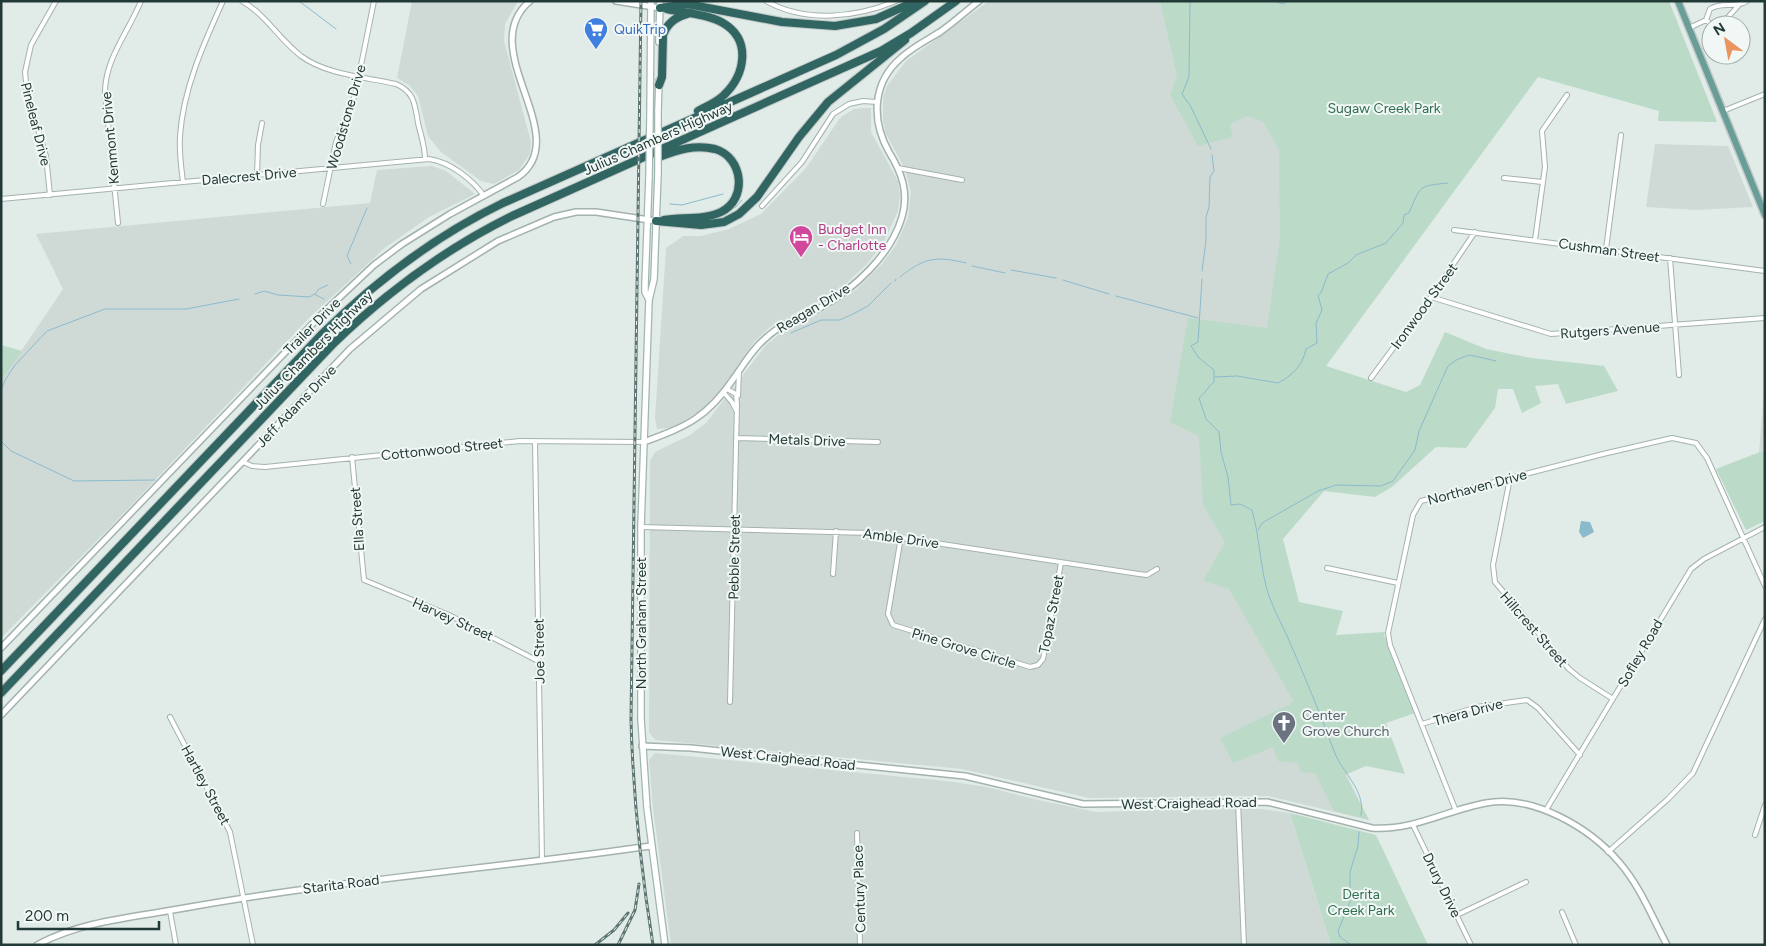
<svg xmlns="http://www.w3.org/2000/svg" width="1766" height="946" viewBox="0 0 1766 946" font-family="Figtree,sans-serif">
	<rect width="100%" height="100%" fill="#e1ebe8"/>
	<path fill="#cfdad7" d="M412 1H518L505 24 504 41 531 142 530 154 519 170 494 184 481 181 441 152 428 136 418 96 409 85 397 78Z
		M989 1H1165L1279 124 1291 355 1199 324 1335 752 1369 820 1268 796 1089 798 962 769 655 740 649 732 650 461 655 452 690 435 706 423 766 345 782 332 826 310 857 289 882 264 896 245 908 218 911 192 905 169 885 132 883 121V98L887 86 906 61Z
		M862 108H871V132L898 181 900 196 898 211 883 244 866 265 840 289 770 327 754 342 737 366 727 384 705 408 680 423 669 428 657 429 655 418 666 248 683 236H701L729 229 761 214 806 168 840 118 854 109Z
		M1655 144 1728 146 1753 207 1696 210 1646 207Z
		M432 166 446 171 475 194 429 217 386 247 310 317 125 512 1 638V381L63 289 36 234 370 203 377 170Z
		M1765 380V450L1759 452Z
		M655 753 946 781 987 787 1038 800 1096 812 1246 807 1290 813 1331 945H671L653 808 649 760Z"/>
	<path fill="#bbdbc8" d="M1160 1H1669L1717 122 1658 121 1659 111 1538 77 1326 366 1406 392 1420 385 1445 332 1486 349 1531 358 1604 366 1618 391 1566 404 1558 384 1535 386 1541 403 1522 413 1513 389H1498L1495 408 1466 448 1436 447 1392 487 1375 497 1324 491 1283 539 1299 602 1343 611 1336 635 1385 632 1384 635 1415 713 1386 723 1405 774 1366 766 1345 775 1369 820 1334 811 1315 773 1301 772 1298 763 1278 761 1273 747 1233 763 1220 738 1294 702 1229 589 1203 581 1225 542 1203 505 1199 436 1170 422 1188 318 1267 328 1280 238 1279 149 1263 122 1247 116 1230 124 1233 137 1198 146 1170 95 1177 75Z
		M1 345 22 351 1 381Z
		M1765 450V521L1746 530 1716 469Z
		M1290 813 1376 835 1428 945H1331Z"/>
	<path fill="#8cbacd" d="M1581 521 1590 522 1594 532 1583 538 1579 532Z"/>
	<g fill="none" stroke-linecap="round" stroke-linejoin="round">
		<path stroke="#8cbacd" stroke-width="1" d="M299 1 336 29
			M1190 1 1189 77 1182 94 1191 107 1211 149
			M1274 1 1283 4 1288 1
			M670 204 682 205 723 194
			M735 208 742 200
			M351 264 347 256 367 208
			M972 266 1005 273
			M1011 270 1056 278
			M1202 271 1206 240V217L1209 207 1210 177 1214 171 1212 155
			M900 277C925 257 936 256 966 263
			M1202 279 1198 342 1191 346 1199 358 1214 370V382C1208 386 1206 393 1199 398L1206 419 1219 432 1221 452 1228 477 1231 505 1240 504 1252 510C1260 538 1260 569 1269 596 1275 613 1284 628 1291 645 1306 680 1321 715 1334 751 1342 773 1366 790 1361 815
			M1063 280 1109 294
			M895 281 896 279
			M255 294 264 291 278 295 310 297 314 294 324 299
			M315 294 319 289 328 285
			M1116 296 1198 318
			M791 333 821 320H840L855 313 868 306 891 283
			M1215 377 1237 376 1278 383C1292 376 1303 365 1306 349L1317 343 1316 323 1322 310 1318 295 1321 293 1328 274 1348 263 1356 255 1386 243 1403 223 1404 215 1409 213C1421 186 1417 186 1448 183
			M1 391 5 380 15 365 47 331 105 309H186L239 299
			M1 441 11 451 74 481 155 480
			M1258 530 1262 523 1318 491 1336 485 1381 486 1393 481 1415 450 1419 431 1448 366 1458 359 1470 355 1496 361
			M1351 945 1340 937 1338 931 1350 902V872L1358 846 1359 832"/>
		<g stroke="#a4b2af" stroke-width="6">
			<path id="minor" d="M242 1C266 15 279 39 301 56 327 75 365 77 396 84 415 92 415 106 418 123 421 136 425 146 425 159
				M766 1C805 23 856 18 896 1
				M1706 20 1710 9C1722 1 1735 9 1747 1
				M1706 20 1712 25
				M1721 25 1738 6
				M1689 28 1706 20
				M1723 111 1765 94
				M898 168 962 180
				M257 175 258 145 262 123
				M1504 178 1542 182
				M183 182C181 167 179 151 180 136 183 89 204 43 223 1
				M50 195 46 156 27 92 25 72 31 45 56 1
				M1 199 429 159C450 162 472 179 484 196
				M323 204 336 142 355 95 374 1
				M762 206 802 162 833 114 849 104 863 101 877 102
				M118 223 105 92C105 59 129 31 141 1
				M1454 230 1765 271
				M1535 240 1545 167 1542 131 1567 95
				M1606 249 1621 135
				M1670 258 1679 375
				M1431 297 1551 334 1765 318
				M1371 378 1431 297 1475 232
				M727 389 736 394 737 404 730 702
				M724 393 732 402 736 410
				M738 396 739 371
				M736 438 878 442
				M535 442 542 859
				M352 457 364 580 449 615 540 662
				M243 462 252 466 265 467 520 441 644 442
				M1510 478 1493 565 1495 582 1569 669 1580 678 1613 699
				M641 527 870 533 1139 574 1147 575 1157 569
				M901 537 888 614 893 625 1030 667 1038 665 1043 659 1061 563
				M1327 568 1398 583
				M833 574 836 531
				M170 717 230 832 253 945
				M1422 724 1477 707 1527 700 1538 708 1580 755
				M1238 801 1244 945
				M1546 810 1691 569 1704 559 1765 527
				M1456 811 1390 645 1388 633 1413 515 1421 501 1603 454 1672 438 1696 443 1707 458 1765 586
				M1413 825 1471 945
				M857 833 860 945
				M1755 835 1765 805
				M1608 852 1668 799 1693 773 1765 619
				M170 911 176 945
				M1562 912 1576 945
				M1457 915 1526 882"/>
		</g>
		<g stroke="#a4b2af" stroke-width="8">
			<path id="tertiary" d="M616 1 660 8
				M644 442C687 426 707 418 734 378 744 364 753 348 767 337 782 323 802 317 820 308 854 289 891 255 902 217 909 193 902 173 889 152 871 120 872 82 902 57 913 47 927 40 940 32 953 23 966 11 979 1
				M1 648 322 314 374 265 402 244 450 214 518 177C576 136 473 49 530 1
				M1 715 350 349 421 289 498 241 554 217 576 212H596L656 221
				M642 746 691 748 965 776 1083 804 1267 802 1372 828C1413 831 1447 810 1486 803 1533 794 1590 828 1619 862 1640 886 1652 917 1667 945
				M37 945C83 920 138 917 190 907 343 880 497 868 651 846"/>
		</g>
		<g stroke="#a0b6b1" stroke-width="8">
			<path id="secondary" d="M659 42 660 1
				M658 111 659 81
				M650 116 651 1
				M658 173 654 279 649 300 641 527V719L647 808 665 945
				M649 177 645 285V292L649 300"/>
		</g>
		<g stroke="#c1c8c7" stroke-width="9">
			<path id="primary" d="M1678 1 1765 215"/>
		</g>
		<g stroke="#c1c8c7" stroke-width="10">
			<path id="motorway" d="M660 8 687 4 782 22 835 26 876 19 916 1
				M667 9C685 13 707 14 723 23 752 40 745 75 724 95 717 102 707 106 698 111
				M659 85 662 77 663 35C667 24 675 17 687 14
				M659 157C677 150 695 144 715 149 743 157 748 199 721 212 704 220 683 217 664 220
				M656 221 701 225 724 222 739 214 757 197 799 137 828 102 905 40
				M1 671 323 333C377 280 435 236 503 203L836 55 884 29 925 1
				M1 693 334 343C387 292 445 249 512 216L881 51 911 33 956 1"/>
		</g>
		<use href="#minor" stroke="#fff" stroke-width="4"/>
		<use href="#tertiary" stroke="#fff" stroke-width="5"/>
		<use href="#secondary" stroke="#fff" stroke-width="5.5"/>
		<use href="#primary" stroke="#689e97" stroke-width="6"/>
		<use href="#motorway" stroke="#306561" stroke-width="8"/>
		<g stroke="#5d7673" stroke-width="3">
			<path id="rail" d="M641 1 631 720C633 796 641 870 653 945
				M595 945 614 930 628 913
				M618 945 635 910 639 884"/>
		</g>
		<use href="#rail" stroke="#f1f7f5" stroke-width="1" stroke-dasharray="4" stroke-linecap="butt"/>
		<g stroke="#a0b6b1" stroke-width="8" stroke-linecap="butt">
			<path id="secondary-bridge" d="M658 173V111
				M649 177 650 116"/>
		</g>
		<use href="#secondary-bridge" stroke="#fff" stroke-width="5.5"/>
	</g>
	<defs>
		<g id="supermarket-pin" transform="scale(1.25)"><path d="M0 17L-7.5 6A9.5 9.5 0 1 1 7.5 6Z" fill="#3f7fe0" stroke="#f1f7f5"/><path d="M-6-5.5h2.5l.6 2H6L4.5 2H-2.5L-4.4-4H-6ZM-1.5 3.2a1.3 1.3 0 1 0 .1 0ZM3 3.2a1.3 1.3 0 1 0 .1 0Z" fill="#fff"/></g>
		<g id="hotel-pin" transform="scale(1.25)"><path d="M0 17L-7.5 6A9.5 9.5 0 1 1 7.5 6Z" fill="#d1479c" stroke="#f1f7f5"/><path d="M-6-4.5h1.5V1H6V5H4.5V3h-9V5H-6ZM-4 0a1.8 1.8 0 1 1 3.6 0ZM.5 0V-2.5h3Q6-2.5 6 0Z" fill="#fff"/></g>
		<g id="church-pin" transform="scale(1.25)"><path d="M0 17L-7.5 6A9.5 9.5 0 1 1 7.5 6Z" fill="#6b7280" stroke="#f1f7f5"/><path d="M-1.2-6h2.4v3.5h3.3v2.4h-3.3V6h-2.4V-.1h-3.3v-2.4h3.3Z" fill="#fff"/></g>
	</defs>
	<g fill-rule="evenodd">
		<use href="#supermarket-pin" x="596" y="29"/>
		<use href="#hotel-pin" x="801" y="237"/>
		<use href="#church-pin" x="1284" y="723"/>
	</g>
	<g text-anchor="middle" stroke-width="4" stroke-linejoin="round" paint-order="stroke">
		<g font-size="14" fill="#366cbe" stroke="#f1f7f5" text-anchor="start">
			<text x="614" y="34">QuikTrip</text>
		</g>
		<g font-size="14" fill="#2f6f50" stroke="#f1f7f5">
			<text x="1384" y="113">Sugaw Creek Park</text>
			<text x="1361" y="899">Derita<tspan x="1361" dy="16">Creek Park</tspan></text>
		</g>
		<g font-size="14" fill="#223a37" stroke="#f1f7f5">
			<text transform="translate(346 117) rotate(-74)" y="5">Woodstone Drive</text>
			<text transform="translate(36 124) rotate(76)" y="5">Pineleaf Drive</text>
			<text transform="translate(110 138) rotate(-95)" y="5">Kenmont Drive</text>
			<text transform="translate(658 138) rotate(-24)" y="5">Julius Chambers Highway</text>
			<text transform="translate(249 176) rotate(-5)" y="5">Dalecrest Drive</text>
			<text transform="translate(1609 250) rotate(8)" y="5">Cushman Street</text>
			<text transform="translate(1424 306) rotate(-54)" y="5">Ironwood Street</text>
			<text transform="translate(813 308) rotate(-31)" y="5">Reagan Drive</text>
			<text transform="translate(312 326) rotate(-45)" y="5">Trailer Drive</text>
			<text transform="translate(1610 330) rotate(-4)" y="5">Rutgers Avenue</text>
			<text transform="translate(313 350) rotate(-45)" y="5">Julius Chambers Highway</text>
			<text transform="translate(296 406) rotate(-46)" y="5">Jeff Adams Drive</text>
			<text transform="translate(807 440) rotate(2)" y="5">Metals Drive</text>
			<text transform="translate(442 449) rotate(-6)" y="5">Cottonwood Street</text>
			<text transform="translate(1477 487) rotate(-15)" y="5">Northaven Drive</text>
			<text transform="translate(357 519) rotate(-94)" y="5">Ella Street</text>
			<text transform="translate(901 538) rotate(8)" y="5">Amble Drive</text>
			<text transform="translate(734 557) rotate(-89)" y="5">Pebble Street</text>
			<text transform="translate(1051 614) rotate(-79)" y="5">Topaz Street</text>
			<text transform="translate(453 619) rotate(24)" y="5">Harvey Street</text>
			<text transform="translate(641 623) rotate(-90)" y="5">North Graham Street</text>
			<text transform="translate(1534 629) rotate(49)" y="5">Hillcrest Street</text>
			<text transform="translate(964 648) rotate(17)" y="5">Pine Grove Circle</text>
			<text transform="translate(539 651) rotate(-91)" y="5">Joe Street</text>
			<text transform="translate(1640 653) rotate(-60)" y="5">Sofley Road</text>
			<text transform="translate(1468 712) rotate(-15)" y="5">Thera Drive</text>
			<text transform="translate(788 758) rotate(6)" y="5">West Craighead Road</text>
			<text transform="translate(206 785) rotate(62)" y="5">Hartley Street</text>
			<text transform="translate(1189 803) rotate(-1)" y="5">West Craighead Road</text>
			<text transform="translate(341 884) rotate(-7)" y="5">Starita Road</text>
			<text transform="translate(1442 885) rotate(64)" y="5">Drury Drive</text>
			<text transform="translate(859 889) rotate(-92)" y="5">Century Place</text>
		</g>
		<g font-size="14" fill="#b23c85" stroke="#f1f7f5" text-anchor="start">
			<text x="818" y="234">Budget Inn<tspan x="818" dy="16">- Charlotte</tspan></text>
		</g>
		<g font-size="14" fill="#5b616d" stroke="#f1f7f5" text-anchor="start">
			<text x="1302" y="720">Center<tspan x="1302" dy="16">Grove Church</tspan></text>
		</g>
	</g>
	<rect width="1766" height="946" fill="none" stroke="#223a37" stroke-width="5"/>
	<g transform="translate(1726 40) rotate(328)"><circle r="24" fill="#f1f7f5" stroke="#9eaba9"/>
	<path d="M0-4L9 19L0 12L-9 19Z" fill="#ea9560"/>
	<text y="-8" font-size="14" font-weight="bold" text-anchor="middle" fill="#223a37">N</text>
	</g>
	<path d="M18 921v8h141v-8" fill="none" stroke="#223a37" stroke-width="2.5"/>
	<text x="25" y="921" font-size="15" fill="#223a37" stroke="#f1f7f5" stroke-width="4" paint-order="stroke">200 m</text>
</svg>
